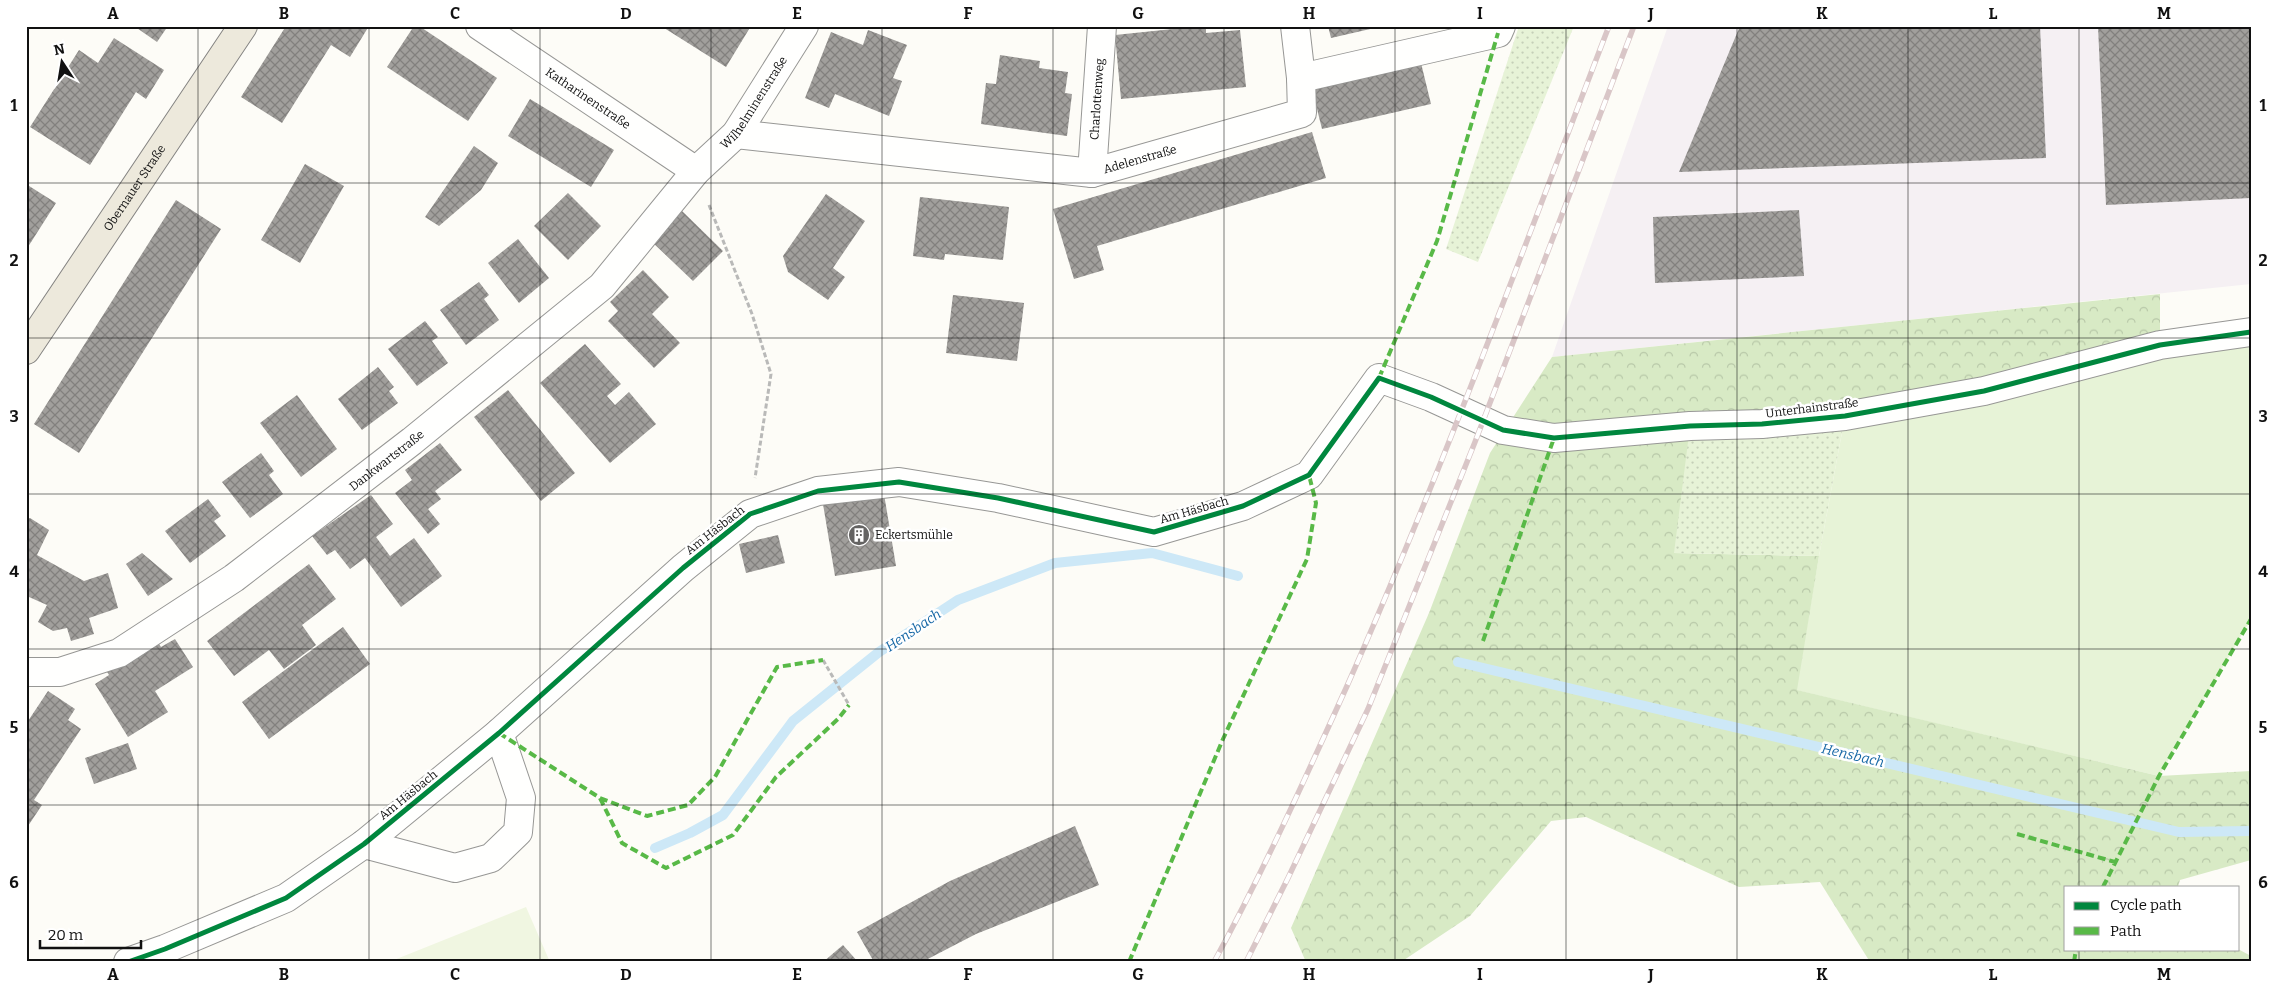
<svg xmlns="http://www.w3.org/2000/svg" width="2277" height="988" viewBox="0 0 2277 988" font-family="Bitter,serif">
	<defs>
		<pattern id="forest-crowns" width="20" height="18" patternUnits="userSpaceOnUse" patternTransform="scale(1.25)"><rect width="20" height="18" fill="#d8eac5"/><path d="M2 6a3 3 0 1 1 6 0M12 15a3 3 0 1 1 6 0" fill="none" stroke="#b8c8a8"/></pattern>
		<pattern id="garden-dots" width="8" height="8" patternUnits="userSpaceOnUse" patternTransform="scale(1.25)"><rect width="8" height="8" fill="#e7f3d7"/><path d="M2 2h.1M6 6h.1" fill="none" stroke="#c5cfb8" stroke-width="1.8" stroke-linecap="round"/></pattern>
		<pattern id="building-cross-hatch" width="8" height="8" patternUnits="userSpaceOnUse" patternTransform="scale(1.25)"><rect width="8" height="8" fill="#a19f9c"/><path d="M0 0l8 8M0 8l8-8" fill="none" stroke="#82807e"/></pattern>
	</defs>
	<rect width="100%" height="100%" fill="#fdfcf7"/>
	<path fill="#f5f0f3" d="M1668 26H2251V284L1552 357Z"/>
	<path fill="#e7f3d7" d="M2251 332V619L2159 776 1796 690 1819 556 1845 416Z"/>
	<path fill="url(#forest-crowns)" d="M2160 294V345L1845 416 1674 553 1819 556 1797 690 2159 776 2251 771V860L2180 880 2178 887H2066V949H2238L2251 956V962H1870L1820 882 1739 887 1586 817 1551 821 1470 916 1401 962H1306L1291 928 1429 613 1490 453 1552 357Z"/>
	<path fill="url(#garden-dots)" d="M1519 26H1574L1478 262 1446 249Z
		M1845 416 1819 556 1674 553 1690 426Z"/>
	<path fill="#f0f6e1" d="M526 907 550 962H389Z"/>
	<g fill="none" stroke-linecap="round" stroke-linejoin="round">
		<path stroke="#cde8f7" stroke-width="10" d="M1458 662 2179 832 2251 831
			M655 848 690 833 723 815 793 721 879 652 958 600 1055 563 1152 553 1238 576"/>
	</g>
	<path fill="url(#building-cross-hatch)" d="M134 26H168L157 42Z
		M286 26H369L350 57 331 45 282 123 241 97Z
		M414 26H419L497 78 468 121 387 67Z
		M661 26H751L726 67Z
		M1202 26H1206V33L1240 30 1246 87 1121 99 1115 35Z
		M1328 26H1378L1379 27 1331 38Z
		M1740 26H2040L2046 158 1679 172Z
		M2098 26H2251V198L2106 205Z
		M868 30 907 45 893 78 902 81 889 116 835 94 829 108 805 98 831 32 863 45Z
		M114 38 164 70 146 99 136 92 90 165 30 127 79 50 98 63Z
		M1000 55 1040 61 1039 68 1068 72 1065 93 1072 94 1067 136 981 124 986 83 996 84Z
		M1421 63 1431 104 1322 129 1312 89Z
		M530 99 614 150 591 187 508 136Z
		M1312 132 1326 178 1097 246 1104 270 1074 279 1053 209Z
		M474 146 498 163 481 190 439 226 425 217Z
		M305 164 344 186 300 263 261 240Z
		M26 184 56 203 26 250Z
		M568 193 601 226 568 260 534 226Z
		M826 194 865 221 833 268 845 277 828 300 788 272 783 256Z
		M920 197 1009 207 1003 260 945 254 944 260 913 256Z
		M176 200 221 229 79 453 34 424Z
		M680 209 723 251 693 281 650 240Z
		M1799 210 1804 276 1655 283 1653 217Z
		M518 239 549 278 519 303 488 263Z
		M643 270 669 297 652 314 680 343 654 368 608 321 618 311 610 302Z
		M479 282 489 295 484 299 499 320 466 345 440 310Z
		M953 295 1024 303 1017 361 946 353Z
		M425 321 438 337 432 341 448 363 417 386 388 349Z
		M585 344 621 384 607 396 615 405 629 392 656 424 610 463 540 383Z
		M378 367 394 387 389 391 398 403 362 430 338 399Z
		M508 390 575 473 541 501 474 417Z
		M297 395 337 449 301 477 260 423Z
		M440 443 462 470 435 491 441 499 428 509 440 524 428 534 395 493 412 480 405 470Z
		M261 453 274 471 269 475 283 494 250 518 222 482Z
		M884 494 896 566 835 576 823 504Z
		M371 495 393 524 376 537 390 556 414 538 442 576 401 607 365 558 350 569 335 550 327 555 312 536Z
		M208 499 221 516 214 521 226 536 190 563 165 531Z
		M30 518 49 530 37 555 84 581 108 573 118 608 89 618 94 634 71 641 67 628 53 631 38 622 47 605 29 597 26 598V519Z
		M778 535 785 563 746 573 739 544Z
		M142 553 173 579 148 596 126 564Z
		M309 564 336 599 302 625 316 645 284 669 269 650 234 676 207 641Z
		M343 627 370 664 269 739 242 702Z
		M154 636 161 647 175 639 193 667 155 691 168 712 128 737 95 684 109 675 104 667Z
		M48 691 75 709 68 720 81 729 34 800 42 805 26 829V724Z
		M128 743 137 769 94 784 85 758Z
		M1075 826 1099 885 976 934 922 962H874L857 932 950 881Z
		M843 945 858 962H823Z"/>
	<g fill="none" stroke-linecap="round" stroke-linejoin="round">
		<g stroke="#979795" stroke-width="30">
			<g id="minor">
				<path id="s1" d="M480 26 696 171"/>
				<path d="M1295 26 1301 78"/>
				<path id="s2" d="M736 134 1092 173 1302 113 1301 78 1498 33 1501 26"/>
				<path id="s3" d="M1092 173 1102 26"/>
				<path id="s4" d="M26 672H60L119 653 234 578 412 441 602 286 696 171 736 134 804 26"/>
				<path d="M364 844 455 868 491 858 518 832 521 798 499 733"/>
				<path d="M128 962 165 949 286 898 364 844 499 733 683 568 750 514 818 491 899 482 998 498 1154 532 1243 506 1309 475 1379 378 1431 397 1503 430 1554 438 1690 426 1762 424 1845 416 1984 391 2160 345 2251 332"/>
			</g>
		</g>
		<g stroke="#858482" stroke-width="30">
			<g id="major">
				<path id="s5" d="M26 350 243 26"/>
			</g>
		</g>
		<path stroke="#b9b9b8" stroke-width="3" stroke-dasharray="5 2.5" stroke-linecap="butt" d="M709 205 752 314 771 374 755 478
			M823 660 849 705"/>
		<use href="#minor" stroke="#fffffe" stroke-width="28"/>
		<use href="#major" stroke="#ede9dc" stroke-width="28"/>
		<g stroke="#d9c6c7" stroke-width="5.5">
			<path id="rail" d="M1214 962C1263 872 1305 779 1347 686 1443 469 1524 247 1609 26
				M1246 962 1288 878 1368 709 1475 442 1634 26"/>
		</g>
		<use href="#rail" stroke="#fff" stroke-width="4" stroke-dasharray="11" stroke-linecap="butt"/>
		<path stroke="#58b947" stroke-width="4" stroke-dasharray="8 4" stroke-linecap="butt" d="M1379 378 1437 241 1498 33
			M1483 641 1554 438
			M499 733 600 798 647 816 688 805 715 777 777 667 823 660
			M600 798 622 843 666 868 733 835 776 777 838 719 849 705
			M2017 834 2115 862
			M2103 887 2159 776 2251 619
			M1129 962 1223 739 1307 559 1316 503 1309 475
			M2074 962 2076 949"/>
		<g stroke="#fff" stroke-width="8">
			<path id="cycleway" d="M128 962 165 949 286 898 364 844 499 733 683 568 750 514 818 491 899 482 998 498 1154 532 1243 506 1309 475 1379 378 1431 397 1503 430 1554 438 1690 426 1762 424 1845 416 1984 391 2160 345 2251 332"/>
		</g>
		<use href="#cycleway" stroke="#00873e" stroke-width="5"/>
	</g>
	<path fill="none" stroke="#111" stroke-width="1" stroke-opacity="0.55" d="M198 26V962M369 26V962M540 26V962M711 26V962M882 26V962M1053 26V962M1224 26V962M1395 26V962M1566 26V962M1737 26V962M1908 26V962M2079 26V887M26 183H2251M26 338H2251M26 494H2251M26 649H2251M26 805H2251M2079 949V962"/>
	<defs>
		<g id="building-disc" transform="scale(1.125)"><circle r="9.5" fill="#646362" stroke="#fff"/><path d="M-4-6H4V6H1V3H-1V6H-4ZM-2.5-4.3h1.7v1.8h-1.7ZM.8-4.3h1.7v1.8H.8ZM-2.5-1h1.7V.8h-1.7ZM.8-1h1.7V.8H.8Z" fill="#fff"/></g>
	</defs>
	<g fill-rule="evenodd">
		<use href="#building-disc" x="859" y="535"/>
	</g>
	<g text-anchor="middle" stroke-width="5" stroke-linejoin="round" paint-order="stroke">
		<g font-size="12" fill="#111" stroke="#fff">
			<text dy="4" stroke="none"><textPath href="#s1" startOffset="130">Katharinenstraße</textPath></text>
			<text dy="4" stroke="none"><textPath href="#s3" startOffset="74">Charlottenweg</textPath></text>
			<text dy="4" stroke="none"><textPath href="#s4" startOffset="942">Wilhelminenstraße</textPath></text>
			<text dy="4" stroke="none"><textPath href="#s2" startOffset="408">Adelenstraße</textPath></text>
			<text dy="4" stroke="none"><textPath href="#s5" startOffset="195">Obernauer Straße</textPath></text>
			<text transform="translate(1812 408) rotate(-7)" y="4">Unterhainstraße</text>
			<text dy="4" stroke="none"><textPath href="#s4" startOffset="426">Dankwartstraße</textPath></text>
			<text transform="translate(1194 510) rotate(-16)" y="4">Am Häsbach</text>
			<text transform="translate(715 530) rotate(-38)" y="4">Am Häsbach</text>
			<text transform="translate(408 795) rotate(-39)" y="4">Am Häsbach</text>
		</g>
		<g font-size="12" fill="#111" stroke="#fff" text-anchor="start">
			<text x="875" y="539">Eckertsmühle</text>
		</g>
		<g font-size="14" font-style="italic" fill="#1768a6" stroke="#fff">
			<text transform="translate(913 630) rotate(-34)" y="5">Hensbach</text>
			<text transform="translate(1853 755) rotate(13)" y="5">Hensbach</text>
		</g>
	</g>
	<rect width="2277" height="988" fill="none" stroke="#ffffff" stroke-width="55"/>
	<rect x="2064" y="886" width="175" height="65" fill="#ffffff" stroke="#a0a0a0"/>
	<rect x="2074" y="902" width="25" height="8" fill="#00873e" stroke="#a0a0a0"/>
	<text x="2110" y="910" font-size="15" fill="#111111">Cycle path</text>
	<rect x="2074" y="927" width="25" height="8" fill="#58b947" stroke="#a0a0a0"/>
	<text x="2110" y="936" font-size="15" fill="#111111">Path</text>
	<g transform="translate(62 62) rotate(348)" stroke="#ffffff" stroke-width="4" paint-order="stroke">
	<path d="M0-4L9 19L0 12L-9 19Z" fill="#111111"/>
	<text y="-8" font-size="14" font-weight="bold" text-anchor="middle" fill="#111111">N</text>
	</g>
	<path d="M40 940v8h101v-8" fill="none" stroke="#111111" stroke-width="2.5"/>
	<text x="48" y="940" font-size="15" fill="#111111" stroke="#ffffff" stroke-width="4" paint-order="stroke">20 m</text>
	<rect x="28" y="28" width="2222" height="932" fill="none" stroke="#111" stroke-width="2"/>
	<g font-size="16" text-anchor="middle" font-weight="bold" fill="#111">
		<text x="113" y="19">A</text>
		<text x="284" y="19">B</text>
		<text x="455" y="19">C</text>
		<text x="626" y="19">D</text>
		<text x="797" y="19">E</text>
		<text x="968" y="19">F</text>
		<text x="1138" y="19">G</text>
		<text x="1309" y="19">H</text>
		<text x="1480" y="19">I</text>
		<text x="1651" y="19">J</text>
		<text x="1822" y="19">K</text>
		<text x="1993" y="19">L</text>
		<text x="2164" y="19">M</text>
		<text x="14" y="111">1</text>
		<text x="2263" y="111">1</text>
		<text x="14" y="266">2</text>
		<text x="2263" y="266">2</text>
		<text x="14" y="422">3</text>
		<text x="2263" y="422">3</text>
		<text x="14" y="577">4</text>
		<text x="2263" y="577">4</text>
		<text x="14" y="733">5</text>
		<text x="2263" y="733">5</text>
		<text x="14" y="888">6</text>
		<text x="2263" y="888">6</text>
		<text x="113" y="980">A</text>
		<text x="284" y="980">B</text>
		<text x="455" y="980">C</text>
		<text x="626" y="980">D</text>
		<text x="797" y="980">E</text>
		<text x="968" y="980">F</text>
		<text x="1138" y="980">G</text>
		<text x="1309" y="980">H</text>
		<text x="1480" y="980">I</text>
		<text x="1651" y="980">J</text>
		<text x="1822" y="980">K</text>
		<text x="1993" y="980">L</text>
		<text x="2164" y="980">M</text>
	</g>
</svg>
